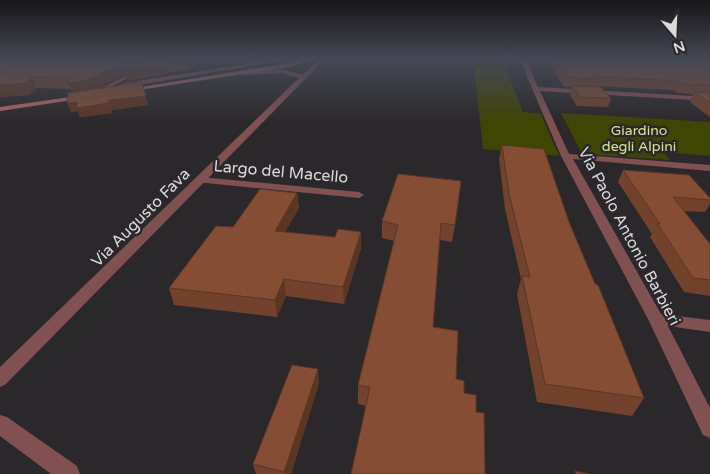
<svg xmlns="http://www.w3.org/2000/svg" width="710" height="474" viewBox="0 0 710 474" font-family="'Varela Round',sans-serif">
	<rect width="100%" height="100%" fill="#2b282b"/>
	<path fill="#3f4503" d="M473 58H512H502L523 112 541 114 559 156 483 149Z
		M561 113 710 122V156L663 152 670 160 582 154Z"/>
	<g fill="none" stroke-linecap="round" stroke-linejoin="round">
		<path fill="#815152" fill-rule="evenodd" d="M285 58H297L126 87 108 92 105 90 125 83Z
			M200 177 359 192 364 195 359 198 196 182 195 180Z"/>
		<path fill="#815152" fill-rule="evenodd" d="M160 58H167L95 95 90 94Z
			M313 58H319L322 62 6 384 0 387V367L299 78 282 73 243 75 241 72 282 69 302 75 316 62Z
			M519 58H525L538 87 710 97V101L540 91 569 154 710 165V171L573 159 661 314 710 320V332L668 326 710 408V438L703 435 648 319 561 156Z
			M0 415 7 417 77 466 80 474H51L0 436Z"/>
		<path fill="#b26669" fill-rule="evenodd" d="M310 58H319L289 67 126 92 123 90 289 63Z
			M84 95 87 97 86 98 0 111V107Z"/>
	</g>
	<path fill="#72422d" d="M0 58H209L187 71 169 72 163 75 127 81 125 74 96 89 142 82 148 105 112 110V113L80 117 78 111 71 112 67 103 72 92 71 89 36 88 30 95 0 97Z
		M546 58H710V117L690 102 693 94 678 93 673 90 592 86V87L611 98 608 107 577 106 570 95 572 87H564Z
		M502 145 569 222 644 398 632 416 537 402 517 294 521 279 505 209 499 159Z
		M623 170 710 198V204L705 212 684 211 710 244V296L684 292 650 237 652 234 618 182Z
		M398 174 455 225 452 242 440 240 366 406 358 404V385L394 241 382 238V221Z
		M297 193 299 208 285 232 335 237 361 232V248L344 304 286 296 277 317 174 305 169 288 233 227Z
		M319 383 291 474H256L253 464Z"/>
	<path fill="#5c3624" d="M134 58H157L166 61 169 72 163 75 127 81 125 74 91 91 73 94 68 83Z
		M191 58H209L187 71 185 61Z
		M32 77 36 88 30 95 0 97V85Z
		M146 96 148 105 112 110V113L80 117 78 111 71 112 67 103Z
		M297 193 299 208 277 247 275 231Z
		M361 232V248L344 304 343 287Z
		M284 279 286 296 277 317 275 300Z
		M318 369 319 383 291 474H285L284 472Z"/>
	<path fill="#844d34" stroke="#5c3624" d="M0 58H134L87 80 68 83 69 78 32 77 25 83 0 85Z
		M148 58H191L185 61H166L160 65 123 70Z
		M553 58H710V85L682 84 678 81 592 76 594 79 567 77Z
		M142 82 146 96 109 100V103L77 108V102L67 103 68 93Z
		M572 86 601 87 611 98 580 97Z
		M694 92 710 93V103Z
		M502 145 544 149 569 222 595 284 598 285 644 398 545 384 522 276 530 277 509 194Z
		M623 170 689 175 710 198V200L673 197 710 244V280L693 278 657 223 660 224Z
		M398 174 461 181 455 225 441 223 433 327 458 331 456 379 464 381V393L476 395V412L484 413 485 474H351L370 387 358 385 398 225 382 221Z
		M260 189 297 193 275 231 335 237 338 229 361 232 343 287 284 279 275 300 169 288 216 226 233 227Z
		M292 365 318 369 284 472 253 464Z
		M575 471 590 474H576Z"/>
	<linearGradient id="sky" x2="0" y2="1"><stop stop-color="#181618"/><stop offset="0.47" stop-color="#444855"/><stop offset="1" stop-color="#444855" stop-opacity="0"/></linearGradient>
	<rect width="710" height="124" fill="url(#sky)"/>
	<g text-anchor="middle" stroke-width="5" stroke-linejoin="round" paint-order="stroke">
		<g font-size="14" fill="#d8e68d" stroke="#2b282b">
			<text x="639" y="135">Giardino<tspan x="639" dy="16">degli Alpini</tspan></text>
		</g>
		<g font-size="16" fill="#dbd9dc" stroke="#2b282b">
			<text transform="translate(281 171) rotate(5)" y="6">Largo del Macello</text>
			<text transform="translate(140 217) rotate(-45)" y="6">Via Augusto Fava</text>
			<text transform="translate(630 236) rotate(62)" y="6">Via Paolo Antonio Barbieri</text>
		</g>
	</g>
	<g transform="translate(675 35) rotate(161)" stroke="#2b282b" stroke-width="4" paint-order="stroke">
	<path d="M0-4L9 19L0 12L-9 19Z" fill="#dbd9dc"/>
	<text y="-8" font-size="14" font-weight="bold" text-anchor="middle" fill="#dbd9dc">N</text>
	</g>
</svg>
